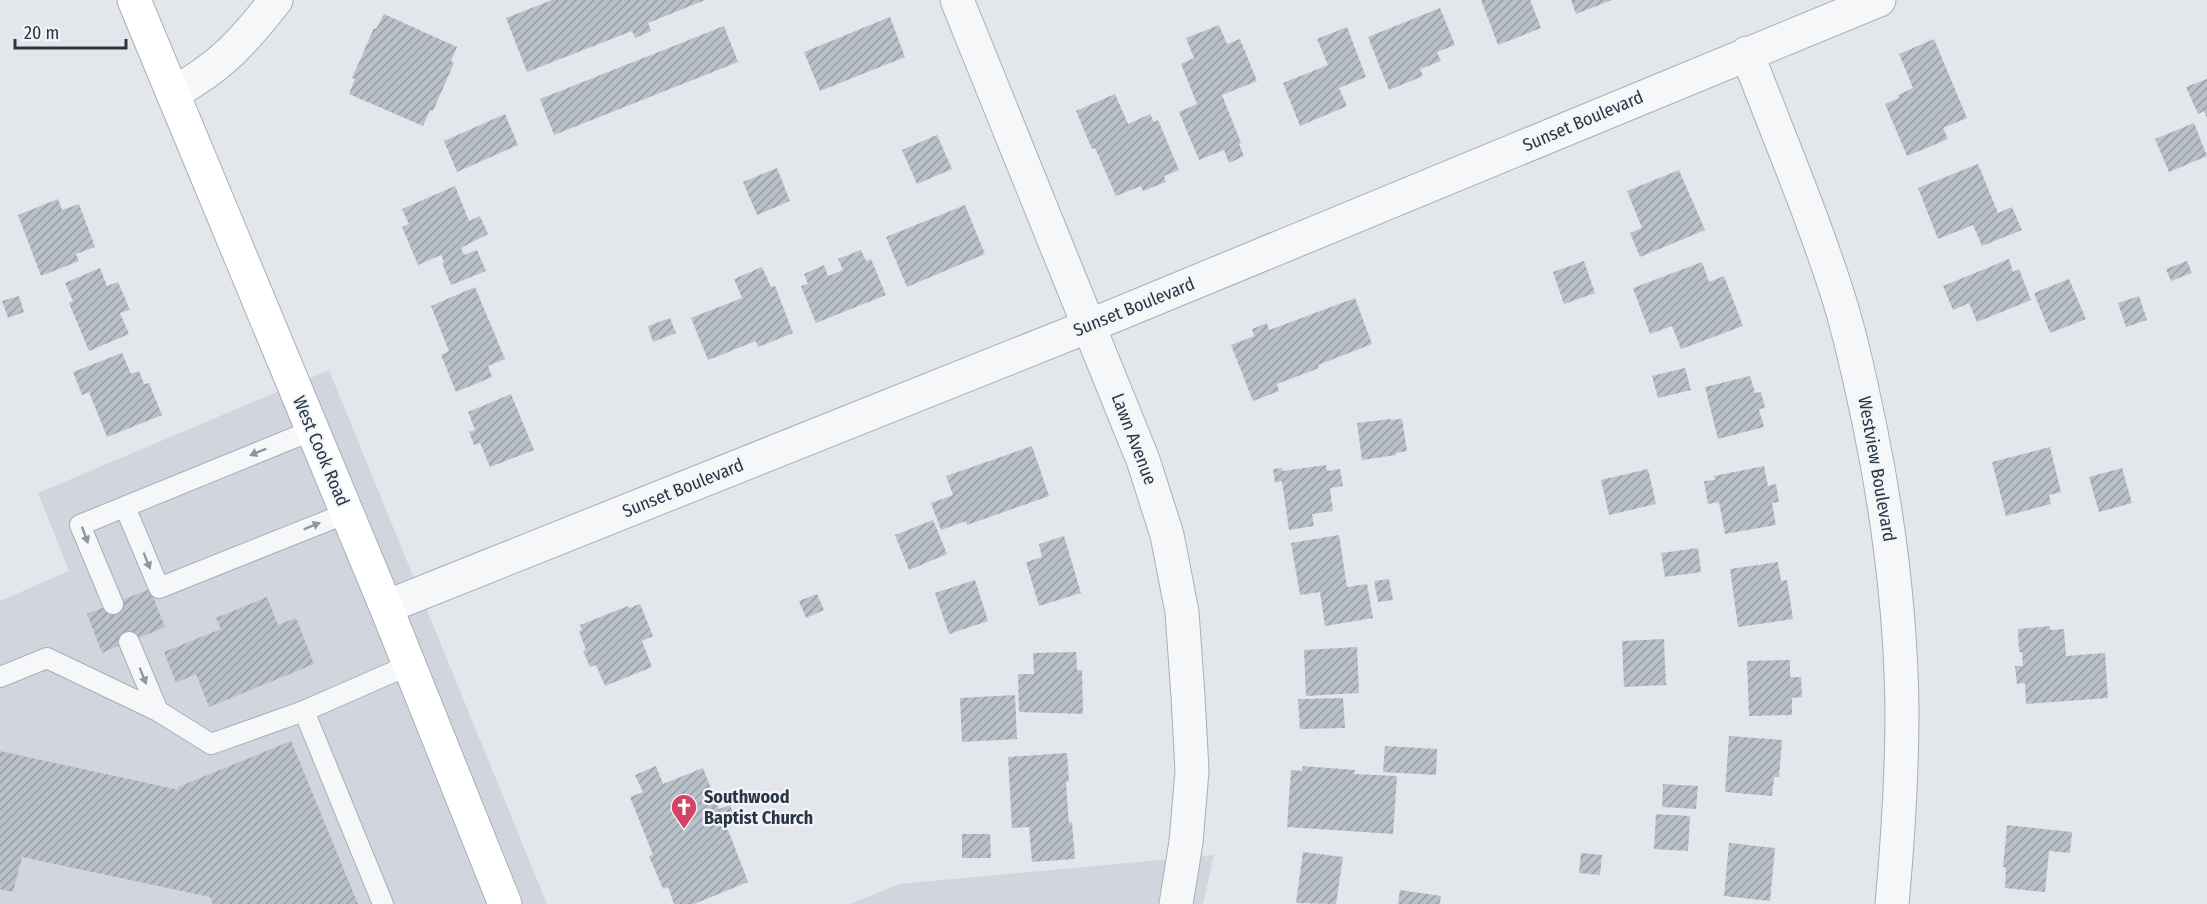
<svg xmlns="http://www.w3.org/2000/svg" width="2207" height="904" viewBox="0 0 2207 904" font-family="'Fira Sans Condensed',sans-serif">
	<defs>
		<pattern id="building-hatch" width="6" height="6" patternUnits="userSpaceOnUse" patternTransform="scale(1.5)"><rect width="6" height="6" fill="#bac0ca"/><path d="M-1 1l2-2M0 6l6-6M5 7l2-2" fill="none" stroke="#979da6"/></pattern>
	</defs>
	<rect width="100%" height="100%" fill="#e3e7ec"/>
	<path fill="#d1d6de" d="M329 370 547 904H0V601L69 571 38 493Z
		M1214 855 1203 904H850L899 884Z"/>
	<path fill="url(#building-hatch)" d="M552 0H705L648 23 651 31 635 38 632 31 527 72 506 18Z
		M1481 0H1530L1541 28 1498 45Z
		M1571 0H1612L1576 14Z
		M1440 8 1455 45 1437 52 1441 61 1420 69 1423 76 1389 90 1368 37Z
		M384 14 457 47 451 61 454 63 433 111 430 110 423 126 349 94 355 79 352 78 374 28 376 29Z
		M890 17 905 57 820 91 804 52Z
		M1219 25 1227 44 1240 39 1257 81 1222 95 1241 143 1239 144 1244 156 1229 163 1224 150 1199 160 1179 112 1197 104 1181 64 1194 58 1186 38Z
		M724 26 738 62 554 135 540 99Z
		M1347 27 1366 77 1339 88 1347 106 1300 126 1283 83 1328 65 1317 39Z
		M1934 39 1967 118 1943 128 1948 139 1907 156 1885 104 1899 98 1898 95 1913 88 1899 54Z
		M2207 79V118L2204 111 2198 114 2186 87Z
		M1115 94 1128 124 1150 114 1154 122 1158 120 1179 170 1164 176 1166 182 1143 191 1141 186 1116 196 1095 148 1092 149 1076 111Z
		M505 114 518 145 457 172 444 141Z
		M2194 123 2207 156 2169 172 2155 139Z
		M937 135 952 169 917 184 902 150Z
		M1978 164 1998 213 2012 207 2022 230 1982 246 1973 225 1938 239 1918 188Z
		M777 168 790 201 757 215 743 182Z
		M1679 170 1705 230 1640 257 1630 233 1642 228 1627 191Z
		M455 186 469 221 480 216 488 234 461 248 464 255 477 250 486 271 451 285 442 263 444 262 441 255 418 265 402 227 409 224 402 209Z
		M58 199 62 210 79 204 95 247 76 254 79 261 41 276 18 215Z
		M965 205 985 254 907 287 886 237Z
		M861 250 866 261 871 259 886 295 816 323 801 286 808 284 804 274 824 265 828 276 843 270 838 259Z
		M2009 259 2013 272 2019 269 2031 300 1977 322 1969 303 1953 310 1943 286Z
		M1584 261 1595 293 1564 304 1553 272Z
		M2187 261 2192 273 2171 281 2166 269Z
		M1702 262 1709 282 1724 276 1743 326 1681 349 1672 326 1650 334 1633 288Z
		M762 267 771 287 775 286 793 333 758 347 756 341 708 360 691 318 742 298 734 279Z
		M100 268 107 286 118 282 130 310 120 313 129 334 89 351 69 303 73 301 65 283Z
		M2069 279 2086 319 2050 333 2034 293Z
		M475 287 505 359 488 366 492 377 456 392 441 355 449 351 431 306Z
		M19 296 24 312 8 318 2 301Z
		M2139 296 2147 320 2126 327 2118 303Z
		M1355 298 1372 344 1318 365 1319 368 1277 384 1279 391 1253 401 1231 345 1254 336 1252 329 1267 323 1269 330Z
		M670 318 676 333 653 342 648 326Z
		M122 353 131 374 139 371 144 384 149 383 162 415 107 437 89 392 82 395 73 372Z
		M1685 368 1691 390 1658 398 1652 376Z
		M1750 376 1755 393 1761 392 1765 408 1759 409 1764 427 1718 439 1705 387Z
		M511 394 534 450 490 467 480 443 474 445 469 432 475 430 468 412Z
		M1390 419 1391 420 1402 419 1407 451 1396 453V455L1362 460 1357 423Z
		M1032 446 1049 496 967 525 966 521 941 530 931 503 953 495 946 476Z
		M2050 447 2061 492 2049 495 2051 504 2006 516 1992 462Z
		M1326 465 1327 471 1340 469 1343 486 1330 488 1333 511 1312 514 1314 526 1289 530 1282 481 1275 483 1273 469 1282 468V471Z
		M1764 466 1768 486 1776 484 1779 502 1772 503 1776 525 1725 534 1719 502 1708 504 1704 481 1715 480 1714 476Z
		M2122 468 2132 503 2099 512 2089 477Z
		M1648 469 1656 504 1609 515 1601 480Z
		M933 520 947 554 909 570 895 535Z
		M1339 535 1347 587 1367 584 1373 618 1325 626 1320 592 1300 595 1291 543Z
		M1064 536 1081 593 1039 606 1026 562 1042 557 1039 544Z
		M1698 548 1701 572 1665 577 1661 553Z
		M1778 562 1781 581 1787 580 1793 619 1738 627 1730 569Z
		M1389 579 1393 600 1378 602 1374 581Z
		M975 580 988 621 949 634 935 593Z
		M150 589 165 627 102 653 87 614Z
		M817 594 824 610 806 618 799 601Z
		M267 597 278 625 296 618 314 664 209 707 196 674 176 683 164 652 221 629 216 618Z
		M640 604 653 636 642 641 652 667 605 686 596 665 590 667 583 651 586 650 579 631 582 630 580 625 628 606 629 608Z
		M2050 626V630L2064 629 2066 656 2105 653 2108 698 2026 704 2025 683 2017 684 2015 666H2023L2022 652H2019L2018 629Z
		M1664 639 1666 685 1624 687 1622 641Z
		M1357 647 1359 693 1306 696 1304 650Z
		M1076 652 1077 670H1082L1083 714 1019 712 1018 674H1034L1033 653Z
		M1790 660V677H1801L1802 697 1792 698V715L1749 716 1747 661Z
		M1015 695 1017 739 962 742 960 698Z
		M1343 698 1345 728 1300 729 1298 699Z
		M1729 736 1782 740 1779 777H1774L1772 796 1725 792Z
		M291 741 358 904H213L210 897 22 857 13 892 0 889V751L179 790 178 787Z
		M1385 746 1437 749 1436 775 1383 772Z
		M1067 753 1069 781 1066 782 1069 823 1072 822 1075 859 1032 862 1029 827 1012 828 1008 757Z
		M656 766 663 784 703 768 719 809 730 805 737 823 727 827 748 882 694 904H674L668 887 663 889 649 856 653 855 630 797 643 792 635 775Z
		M1303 766 1355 770 1354 774 1397 776 1393 834 1287 827 1291 770 1302 771Z
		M1663 784 1698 786 1696 809 1662 807Z
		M1656 814 1690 816 1688 851 1654 849Z
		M2007 825 2072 832 2070 853 2049 851 2045 892 2005 888 2006 868 2003 867Z
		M962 834H990L991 858H962Z
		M1729 843 1775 848 1770 901 1724 896Z
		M1303 852 1343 857 1336 904 1296 903Z
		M1581 853 1602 855 1600 875 1579 873Z
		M1400 890 1441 896 1440 904H1398Z"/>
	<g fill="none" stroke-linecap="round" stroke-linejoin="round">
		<g stroke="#a8aeb7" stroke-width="22">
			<path id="lane" d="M125 507 159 588 347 513
				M113 604 80 525 313 430
				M129 642 158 711
				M0 677 47 658 158 711 211 744 304 711
				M383 904 304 711 409 665"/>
		</g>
		<g stroke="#a8aeb7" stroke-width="35">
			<path id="street" d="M957 0 1143 460 1167 535 1182 612 1188 696 1192 771 1186 842 1176 904
				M1747 53C1778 135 1813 216 1839 299 1852 341 1861 384 1870 427 1889 520 1901 615 1902 710 1902 775 1898 839 1892 904
				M173 93C221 67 243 42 276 0
				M386 607 1089 326 1879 0"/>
		</g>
		<g stroke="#a8aeb7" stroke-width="35">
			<path id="secondary" d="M134 0 386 607 505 904"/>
		</g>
		<use href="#lane" stroke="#f6f7f9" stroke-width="20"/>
		<use href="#street" stroke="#f6f7f9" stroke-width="33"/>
		<use href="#secondary" stroke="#fff" stroke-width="33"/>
	</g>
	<defs><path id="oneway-solid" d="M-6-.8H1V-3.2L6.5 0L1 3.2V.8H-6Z" transform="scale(1.5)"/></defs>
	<g fill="#90969f">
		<use href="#oneway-solid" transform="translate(258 452) rotate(158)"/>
		<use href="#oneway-solid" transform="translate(312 526) rotate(-22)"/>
		<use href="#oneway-solid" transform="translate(85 535) rotate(70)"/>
		<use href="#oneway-solid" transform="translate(147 561) rotate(68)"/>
		<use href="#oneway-solid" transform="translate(143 676) rotate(68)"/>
	</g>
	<defs>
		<g id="church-pin" transform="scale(1.35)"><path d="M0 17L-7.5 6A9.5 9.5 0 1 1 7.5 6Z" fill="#d54364" stroke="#f3f6f9"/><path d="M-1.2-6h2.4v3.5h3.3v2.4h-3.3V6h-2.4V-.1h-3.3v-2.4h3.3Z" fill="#fff"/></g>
	</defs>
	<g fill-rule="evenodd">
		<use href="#church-pin" x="684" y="807"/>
	</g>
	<g text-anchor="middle" stroke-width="4.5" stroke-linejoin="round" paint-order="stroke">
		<g font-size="18" fill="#2a3645" stroke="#f3f6f9">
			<text transform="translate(1583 121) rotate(-23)" y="6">Sunset Boulevard</text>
			<text transform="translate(1134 307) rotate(-22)" y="6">Sunset Boulevard</text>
			<text transform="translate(1134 439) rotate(69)" y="6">Lawn Avenue</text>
			<text transform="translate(321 451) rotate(67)" y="6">West Cook Road</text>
			<text transform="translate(1877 469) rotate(80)" y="6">Westview Boulevard</text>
			<text transform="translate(683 488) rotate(-22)" y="6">Sunset Boulevard</text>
		</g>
		<g font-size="18" font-weight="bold" fill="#2a3645" stroke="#f3f6f9" text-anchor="start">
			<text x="704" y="803">Southwood<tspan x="704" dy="21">Baptist Church</tspan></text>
		</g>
	</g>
	<path d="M15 39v9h111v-9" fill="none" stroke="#2a3645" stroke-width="3"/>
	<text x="24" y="39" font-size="18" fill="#2a3645" stroke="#f3f6f9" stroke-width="4.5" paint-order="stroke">20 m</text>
</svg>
